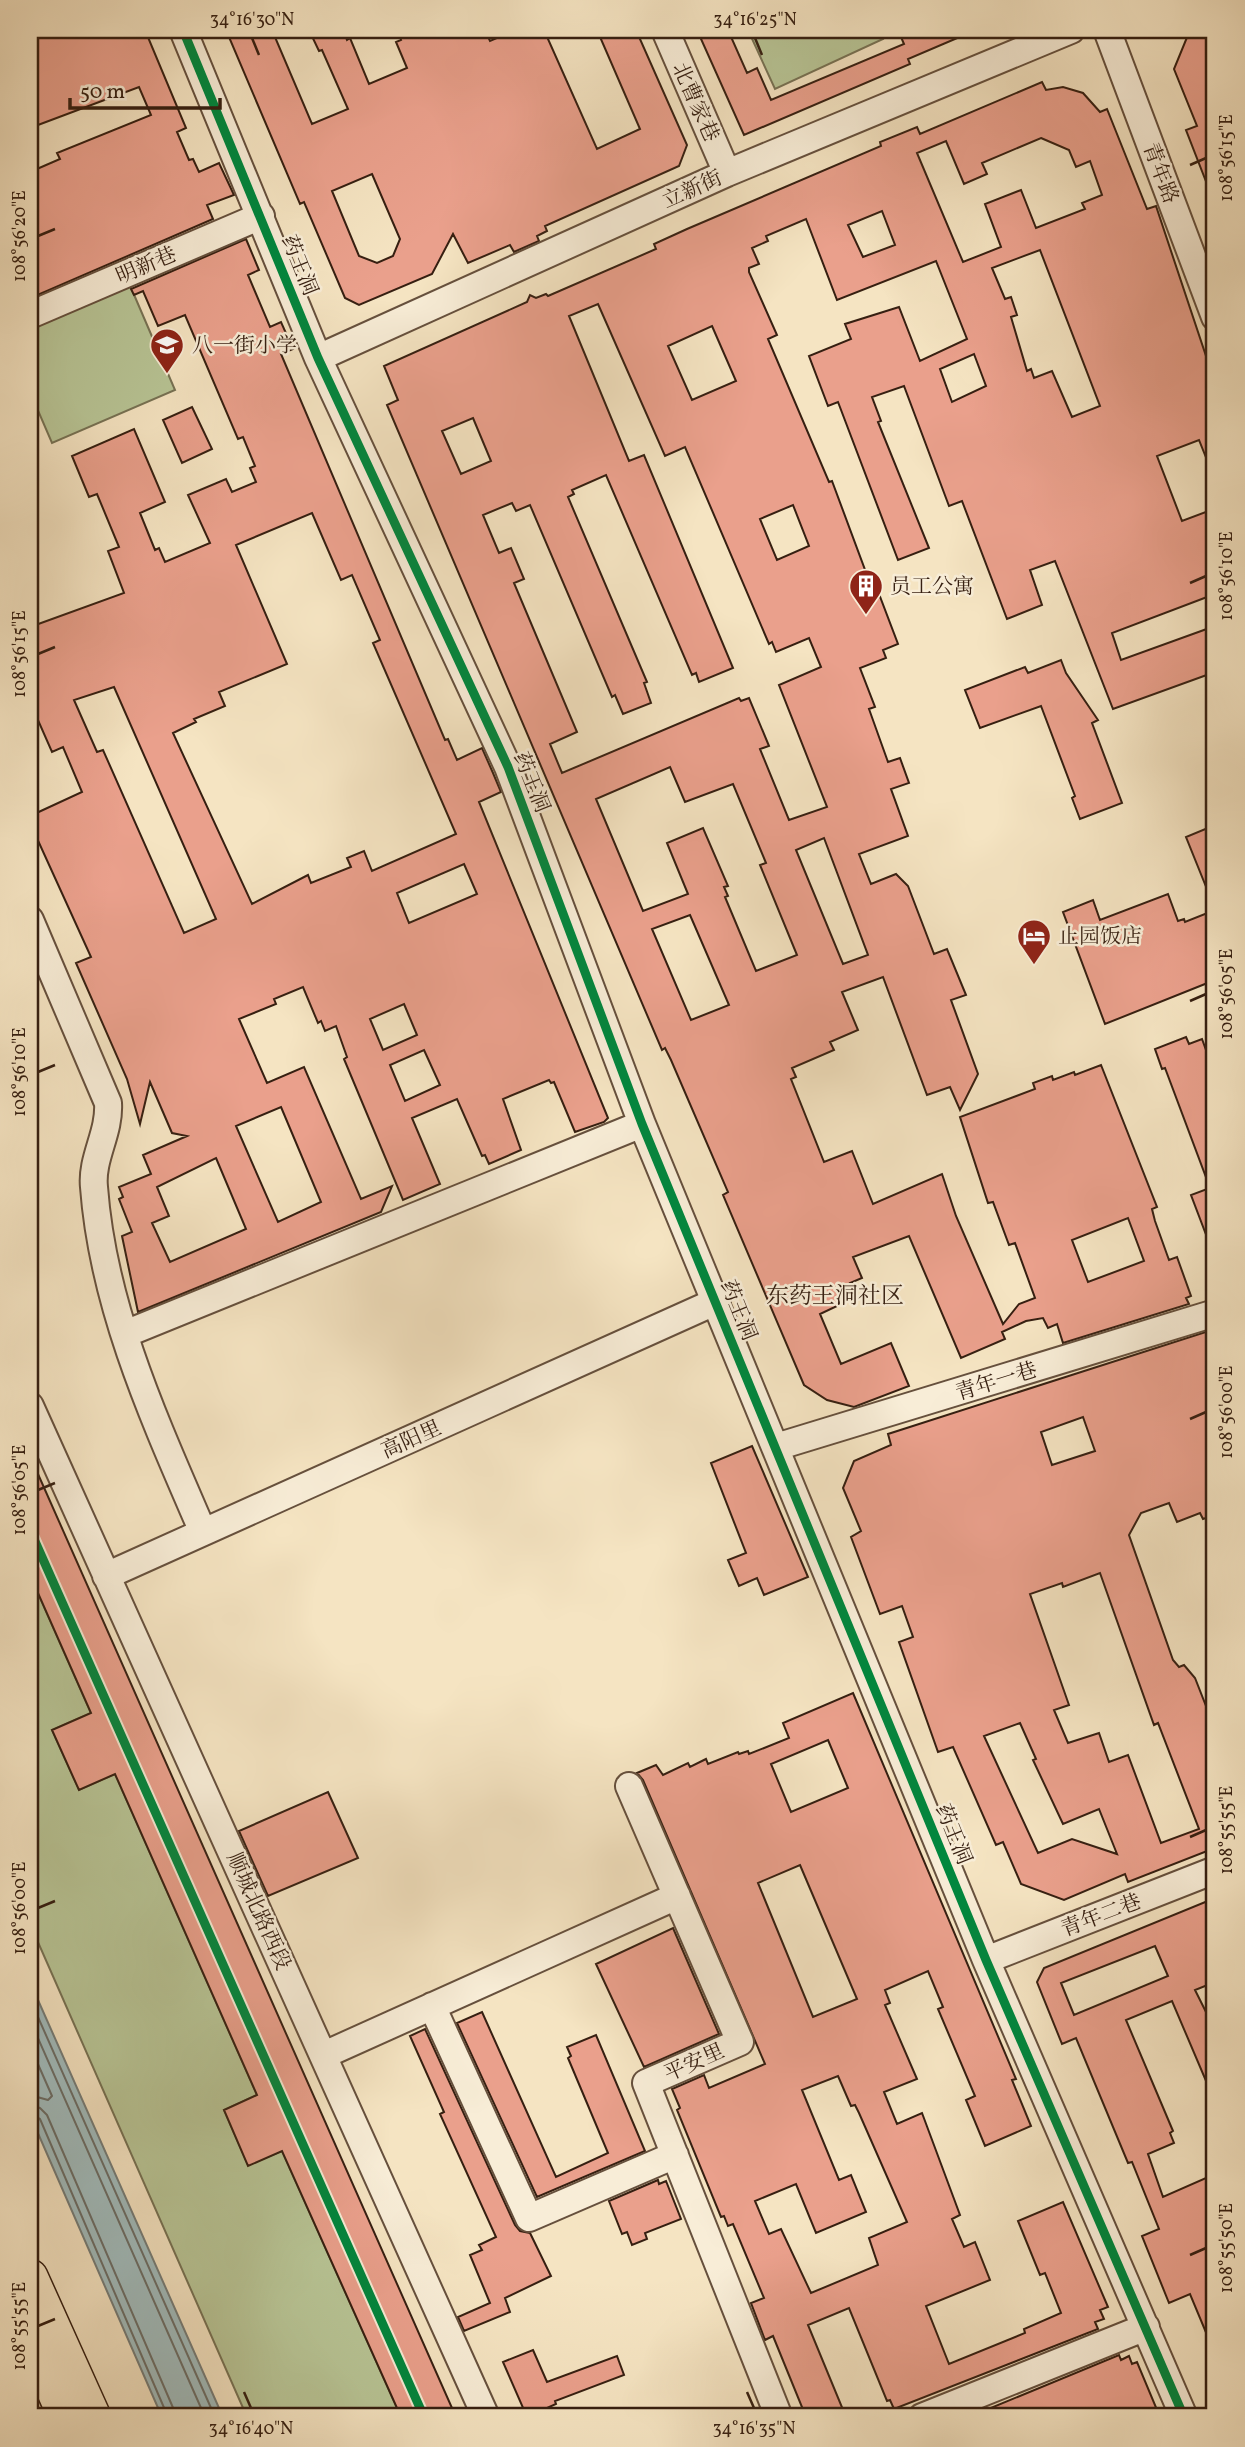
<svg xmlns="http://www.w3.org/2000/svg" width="1245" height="2447" viewBox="0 0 1245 2447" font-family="Vollkorn,'Noto Serif SC',serif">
	<rect width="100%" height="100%" fill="#f5e4c2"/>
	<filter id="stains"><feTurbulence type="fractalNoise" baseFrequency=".00286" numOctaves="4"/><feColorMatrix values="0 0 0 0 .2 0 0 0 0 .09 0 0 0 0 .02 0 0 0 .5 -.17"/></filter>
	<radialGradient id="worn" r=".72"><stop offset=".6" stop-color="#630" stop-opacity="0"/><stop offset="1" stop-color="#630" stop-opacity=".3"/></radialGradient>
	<path fill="#b8c596" stroke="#777254" stroke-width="2" d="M748 30H879L883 39 775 89Z
		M129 283 175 390 52 443 30 392V326Z
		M30 1575 91 1713 52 1730 79 1790 115 1774 257 2095 224 2110 248 2165 282 2151 401 2417H247L30 1924Z"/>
	<path fill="#a1bcbd" stroke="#767d78" stroke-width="2" d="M30 1982 223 2417H162L30 2115Z"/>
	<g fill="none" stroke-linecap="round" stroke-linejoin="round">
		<path stroke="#6c6e67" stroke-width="2" d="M30 1999 215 2417
			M30 2020 205 2417
			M30 2046 52 2096 48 2100 30 2095
			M30 2105 40 2108 47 2115 177 2417
			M30 2114 40 2119 168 2417"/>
	</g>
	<path fill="#eaa08c" stroke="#361f11" stroke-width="2" fill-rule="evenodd" d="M36 30H145L186 128 177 132 189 160 193 159 199 172 219 163 234 195 207 205 213 219 33 297 30 289V172L60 159 57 153 151 115 139 87 30 128V34Z
		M226 30H272L312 124 348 109 322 50 319 51 309 30H343L347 40 350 38 369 84 407 68 396 42 401 40 397 30H485L490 41 516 30H544L597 149 640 129 597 30H636L687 145 679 166 545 226 547 231 537 236 539 241 514 252 510 245 468 263 453 234 432 274 359 305 345 298 304 202 300 204ZM372 174 400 239 393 256 377 263 359 256 332 191Z
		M697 30H728L747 73 757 68 771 100 904 44 898 30H976L908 59 910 64 744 135Z
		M1190 30H1215L1214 202 1186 130 1197 126 1174 69Z
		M1042 82 1046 90 1063 87 1083 93 1100 112 1107 109 1147 209 1156 206 1215 383V480L1199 440 1157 456 1182 521 1211 510 1215 523V594L1112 633 1121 660 1215 626V672L1113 709 1055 561 1030 570 1042 605 1007 619 962 501 949 506 904 386 872 397 881 421 878 422 929 548 898 560 838 402 828 406 809 356 851 339 845 324 899 307 920 361 967 339 936 261 837 300 806 219 766 236 768 241 752 248 759 264 749 268V272L777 335 768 339 829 482 832 481 867 575 871 573 898 644 883 650 886 658 860 668 875 707 869 709 888 762 900 758 909 783 891 789 908 836 859 854 871 884 896 874 908 886 934 954 947 949 966 995 951 1000 978 1074 960 1110 950 1087 927 1095 883 977 842 992 858 1030 830 1042 834 1050 792 1068 796 1077 791 1079 824 1162 852 1151 873 1204 942 1174 956 1216 1003 1324 1019 1304 1035 1298 1015 1243 1009 1245 993 1202 988 1203 960 1117 1035 1089 1033 1083 1052 1076 1053 1080 1074 1072 1075 1075 1101 1065 1157 1207 1152 1209 1155 1221 1169 1260 1177 1257 1191 1296 1186 1298 1189 1304 1063 1343 1057 1324 1048 1328 1043 1318 1026 1321 1002 1332 1005 1339 961 1358 909 1236 853 1257 862 1278 850 1283 856 1297 820 1314 841 1364 891 1343 909 1386 854 1407 827 1400 804 1385 723 1195 728 1192 671 1060 665 1048 662 1050 387 405 398 400 384 366 527 302 530 295 536 298 546 294 548 296 656 249 654 244 687 229 881 146 880 142 917 127 920 134ZM1041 138 1069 150 1076 167 1090 161 1102 195 1082 203 1085 209 1036 228 1021 190 985 204 1001 247 963 262 917 153 946 141 964 184 987 174 982 163ZM882 211 895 245 863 257 848 225ZM1040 250 1100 406 1072 417 1052 371 1034 378 1031 369 1027 371 1011 317 1017 315 1011 297 1005 299 992 268ZM598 304 665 456 685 447 769 644 772 642 776 652 809 638 821 667 779 685 827 807 789 820 760 749 769 746 749 698 741 701 739 698 562 773 550 744 577 732 514 583 524 579 511 548 499 553 483 515 512 503 516 511 530 505 612 697 615 695 623 714 651 703 644 683 647 682 568 497 574 494 572 490 606 475 692 675 696 673 699 682 733 668 644 455 629 461 569 316ZM712 326 736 381 692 400 668 346ZM974 354 986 386 952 402 940 369ZM473 418 491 461 461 474 442 431ZM793 505 809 546 777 560 760 519ZM670 767 685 802 733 784 766 863 760 865 797 955 756 971 725 897 728 896 724 887 728 886 703 828 667 843 688 894 643 911 596 799ZM824 838 868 955 843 964 796 850ZM690 915 729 1005 691 1020 652 929ZM1128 1218 1144 1261 1088 1282 1072 1240Z
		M246 239 259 270 248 275 270 327 281 322 293 349 281 354 445 740 448 739 457 760 482 748 493 773 501 792 479 802 608 1118 604 1122 575 1132 554 1082 551 1083 549 1080 503 1099 521 1150 489 1164 485 1155 482 1156 457 1099 412 1118 440 1184 403 1200 344 1059 347 1057 336 1026 325 1031 321 1021 318 1023 303 987 274 999 276 1004 239 1019 267 1083 304 1067 361 1199 392 1186 381 1212 138 1312 122 1236 132 1232 119 1199 123 1197 119 1187 151 1174 143 1155 187 1136 172 1133 150 1082 140 1124 127 1079 76 963 91 957 30 823V816L82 792 63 747 52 752 30 702V627L124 593 108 551 119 547 97 494 89 497 72 456 134 429 165 502 140 513 155 550 159 548 165 562 210 543 188 495 226 479 232 492 256 482 250 468 255 466 243 437 238 439 185 315 158 326 143 291 134 295 131 289ZM312 513 341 580 352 575 380 640 373 643 456 834 372 871 364 851 347 858 351 867 311 883 308 875 252 904 173 733 196 722 194 719 225 706 219 692 287 664 236 545ZM114 687 216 919 184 933 103 750 97 752 74 700ZM464 864 477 894 409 923 397 893ZM404 1004 417 1035 383 1050 370 1019ZM424 1050 440 1085 405 1101 390 1065ZM281 1107 321 1202 278 1222 236 1126ZM216 1158 246 1229 170 1262 152 1223 169 1216 157 1187Z
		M192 407 212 449 182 463 163 420Z
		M1061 660 1066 673 1098 720 1092 723 1122 803 1080 819 1072 798 1075 796 1041 706 980 728 965 690 1025 667 1028 673Z
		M1215 825V909L1186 837Z
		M1168 894 1178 921 1184 919 1185 922 1215 910V980L1105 1024 1063 912 1093 900 1100 920Z
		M1186 1037 1189 1044 1202 1039 1215 1075 1213 1253 1191 1195 1210 1188 1165 1068 1162 1069 1155 1049Z
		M1215 1329V1515L1203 1519 1200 1513 1177 1522 1169 1503 1141 1513 1129 1535 1173 1660 1179 1667 1184 1665 1195 1678 1215 1729V1743L1208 1746 1215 1766V1855H1209L1207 1851 1128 1882 1125 1874 1064 1900 1021 1884 1003 1842 996 1845 953 1747 938 1752 899 1642 913 1637 902 1606 880 1614 851 1537 861 1531 843 1488 854 1461 891 1445 888 1434ZM1083 1417 1095 1451 1052 1465 1041 1432ZM1100 1573 1154 1725 1158 1723 1199 1829 1161 1843 1128 1755 1109 1762 1099 1733 1068 1743 1054 1710 1069 1705 1030 1594 1062 1583 1063 1587ZM1020 1723 1036 1759 1033 1760 1063 1824 1099 1809 1117 1854 1072 1839 1038 1853 984 1736Z
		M752 1446 808 1577 764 1595 757 1578 739 1586 728 1560 746 1553 711 1463Z
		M30 1456 456 2417H401L282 2151 248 2166 224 2110 257 2095 115 1774 79 1790 52 1730 91 1713 30 1575Z
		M853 1693 1016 2079 1012 2080 1031 2126 985 2146 966 2100 975 2096 938 2009 943 2007 928 1971 885 1990 890 2003 885 2005 917 2079 884 2092 897 2124 922 2113 960 2215 952 2219 964 2247 975 2242 990 2280 926 2306 949 2364 1025 2333 1024 2329 1061 2313 1045 2273 1040 2275 1018 2221 1063 2202 1108 2307 1100 2310 1104 2319 1095 2322 1098 2329 894 2409 890 2400 887 2401 849 2308 808 2325 846 2417H806L773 2336 765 2340 751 2303 764 2298 733 2224 728 2226 724 2216 721 2217 677 2110 680 2108 672 2089 704 2075 709 2088 765 2064 643 1780 637 1773 656 1765 663 1775 688 1763 690 1767 706 1759 708 1764 738 1752 739 1754 748 1751 749 1754 789 1738 783 1723ZM828 1740 848 1788 791 1812 771 1764ZM800 1865 857 1999 813 2017 758 1883ZM838 2076 851 2106 855 2105 859 2113 907 2222 869 2238 878 2265 811 2293 781 2229 769 2234 755 2201 796 2184 816 2233 866 2212 851 2175 839 2180 802 2090Z
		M328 1792 358 1858 268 1896 239 1831Z
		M1215 1898V1982L1195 1990 1215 2030V2102L1172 2001 1126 2020 1173 2131 1170 2133 1174 2143 1148 2154 1163 2197 1215 2174V2354L1190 2294 1169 2303 1142 2236 1159 2229 1132 2162 1128 2163 1076 2038 1062 2044 1037 1982 1044 1968ZM1155 1946 1168 1976 1074 2015 1061 1983Z
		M673 1928 719 2034 644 2067 596 1964Z
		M482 2012 556 2177 608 2153 568 2058 571 2056 567 2047 596 2035 645 2151 537 2197 457 2023Z
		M425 2029 515 2225 520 2231 530 2233 551 2276 505 2298 510 2312 464 2331 458 2317 490 2303 470 2255 482 2250 479 2245 496 2237 440 2114 444 2112 410 2036Z
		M658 2180 659 2184 666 2181 681 2219 645 2233 647 2239 632 2245 627 2232 622 2234 609 2201Z
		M533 2350 547 2382 617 2356 624 2375 555 2401 556 2404 527 2417 503 2362Z
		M1119 2355 1121 2360 1129 2356 1132 2364 1137 2362 1160 2417H969Z"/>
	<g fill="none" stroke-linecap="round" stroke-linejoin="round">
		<g stroke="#66503d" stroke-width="30">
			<path id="minor" d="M183 30 318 358 508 767 642 1124 986 1960 1184 2417
				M665 30 727 173
				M1107 30 1215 317
				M30 315 261 216
				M318 358 727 173 1071 30
				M30 920 108 1103C110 1133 91 1158 94 1187 103 1308 155 1421 203 1532
				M125 1334 642 1124
				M30 1406 486 2417
				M776 1447 1215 1313
				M106 1576 717 1301
				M629 1786 740 2042 646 2083 779 2417
				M986 1960 1215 1870
				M432 2006 529 2218 675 2155
				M324 2055 677 1896
				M922 2417 1146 2327"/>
		</g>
		<g stroke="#361f11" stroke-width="38">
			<path id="major" d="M30 2277 93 2417
				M30 2335 66 2417"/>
		</g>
		<use href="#minor" stroke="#f8edd7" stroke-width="26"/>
		<use href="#major" stroke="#f5e4c2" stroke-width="35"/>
		<g stroke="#f8edd7" stroke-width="13">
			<path id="cycleway" d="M183 30 318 358 508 767 642 1124 986 1960 1184 2417
				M30 1530 424 2417"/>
		</g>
		<use href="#cycleway" stroke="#00873e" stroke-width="9"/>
	</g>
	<path fill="none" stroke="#361f11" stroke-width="2.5" d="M252 38 259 55M755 38 762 55M1190 165 1206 158M38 236 55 229M1190 583 1206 576M38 654 55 647M1190 1001 1206 994M38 1072 55 1065M1190 1419 1206 1412M38 1490 55 1483M1190 1837 1206 1830M38 1908 55 1901M1190 2255 1206 2248M38 2326 55 2319M244 2392 251 2408M747 2392 754 2408"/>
	<defs>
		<g id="school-pin" transform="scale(1.75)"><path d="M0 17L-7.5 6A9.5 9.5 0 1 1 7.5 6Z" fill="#8f2418" stroke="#f8edd7"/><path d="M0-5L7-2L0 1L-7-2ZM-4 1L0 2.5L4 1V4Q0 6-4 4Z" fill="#fff"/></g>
		<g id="building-pin" transform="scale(1.75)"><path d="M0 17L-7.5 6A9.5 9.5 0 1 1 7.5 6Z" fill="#8f2418" stroke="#f8edd7"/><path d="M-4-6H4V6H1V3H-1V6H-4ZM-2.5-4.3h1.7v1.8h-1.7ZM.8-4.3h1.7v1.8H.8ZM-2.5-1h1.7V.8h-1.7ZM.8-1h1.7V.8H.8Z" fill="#fff"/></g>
		<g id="hotel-pin" transform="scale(1.75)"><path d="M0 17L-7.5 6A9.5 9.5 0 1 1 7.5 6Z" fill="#8f2418" stroke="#f8edd7"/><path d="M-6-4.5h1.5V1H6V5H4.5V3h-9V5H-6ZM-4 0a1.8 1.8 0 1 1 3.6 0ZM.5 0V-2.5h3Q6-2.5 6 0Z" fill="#fff"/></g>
	</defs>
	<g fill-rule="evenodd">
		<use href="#school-pin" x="167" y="345"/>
		<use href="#building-pin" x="866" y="586"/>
		<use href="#hotel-pin" x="1034" y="936"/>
	</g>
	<g text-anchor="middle" stroke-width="5" stroke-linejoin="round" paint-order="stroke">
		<g font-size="21" fill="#361f11" stroke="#f8edd7">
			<text transform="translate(696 102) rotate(66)" y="7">北曹家巷</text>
			<text transform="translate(1161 173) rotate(69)" y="7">青年路</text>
			<text transform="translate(692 189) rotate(-24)" y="7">立新街</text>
			<text transform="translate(146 265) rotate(-23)" y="7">明新巷</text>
			<text transform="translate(300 265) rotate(68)" y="7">药王洞</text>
			<text transform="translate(532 782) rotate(68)" y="7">药王洞</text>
			<text transform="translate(739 1310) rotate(68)" y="7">药王洞</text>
			<text transform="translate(996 1381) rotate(-17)" y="7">青年一巷</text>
			<text transform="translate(411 1439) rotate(-24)" y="7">高阳里</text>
			<text transform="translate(954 1834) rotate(68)" y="7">药王洞</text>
			<text transform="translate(259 1911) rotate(66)" y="7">顺城北路西段</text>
			<text transform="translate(1101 1915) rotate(-21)" y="7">青年二巷</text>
			<text transform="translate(694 2062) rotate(-24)" y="7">平安里</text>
		</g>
		<g font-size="21" fill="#361f11" stroke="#f8edd7" text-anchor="start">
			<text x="192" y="352">八一街小学</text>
			<text x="890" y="593">员工公寓</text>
			<text x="1058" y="943">止园饭店</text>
		</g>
		<g font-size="23" fill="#361f11" stroke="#f8edd7">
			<text x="835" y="1303">东药王洞社区</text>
		</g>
	</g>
	<rect width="1245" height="2447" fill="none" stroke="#f5e4c2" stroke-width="77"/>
	<path d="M70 98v10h150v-10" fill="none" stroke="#361f11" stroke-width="3.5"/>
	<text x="80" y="98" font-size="21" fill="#361f11" stroke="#f8edd7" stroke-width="5" paint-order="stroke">50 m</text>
	<rect x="38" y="38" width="1168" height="2370" fill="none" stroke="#361f11" stroke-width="2.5"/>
	<g font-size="18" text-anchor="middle" fill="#361f11">
		<text x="252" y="25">34°16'30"N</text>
		<text x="755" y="25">34°16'25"N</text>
		<text transform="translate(1226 158) rotate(-90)" y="6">108°56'15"E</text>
		<text transform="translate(19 236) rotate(-90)" y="6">108°56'20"E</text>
		<text transform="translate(1226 576) rotate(-90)" y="6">108°56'10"E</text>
		<text transform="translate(19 654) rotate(-90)" y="6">108°56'15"E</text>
		<text transform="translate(1226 994) rotate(-90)" y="6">108°56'05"E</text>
		<text transform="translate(19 1072) rotate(-90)" y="6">108°56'10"E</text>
		<text transform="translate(1226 1412) rotate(-90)" y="6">108°56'00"E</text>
		<text transform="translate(19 1490) rotate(-90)" y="6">108°56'05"E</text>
		<text transform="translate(1226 1830) rotate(-90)" y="6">108°55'55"E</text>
		<text transform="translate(19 1908) rotate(-90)" y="6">108°56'00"E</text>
		<text transform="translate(1226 2248) rotate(-90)" y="6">108°55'50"E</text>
		<text transform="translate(19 2326) rotate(-90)" y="6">108°55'55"E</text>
		<text x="251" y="2434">34°16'40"N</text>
		<text x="754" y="2434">34°16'35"N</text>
	</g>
	<rect width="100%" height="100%" filter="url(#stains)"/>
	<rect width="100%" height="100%" fill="url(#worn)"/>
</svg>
